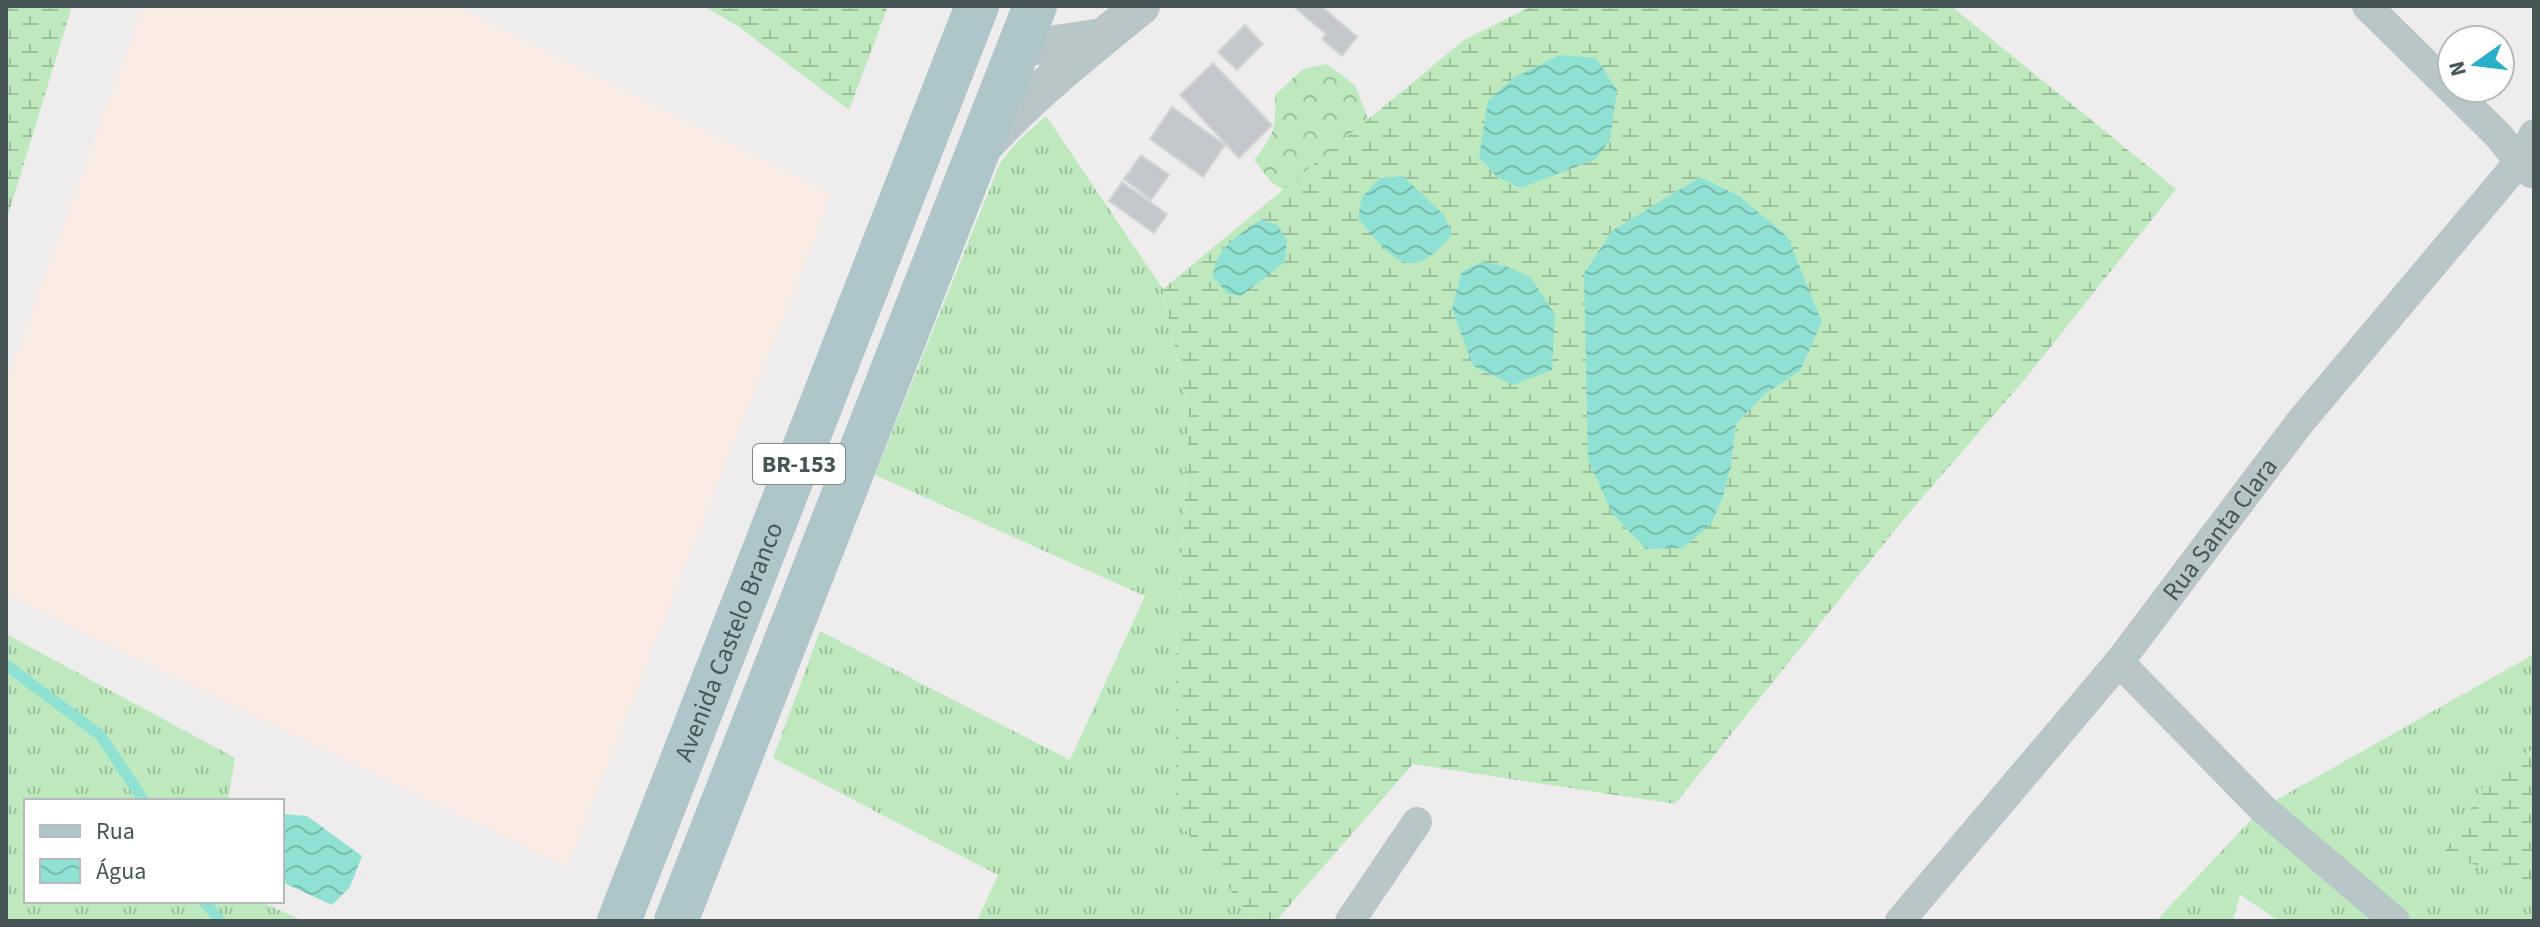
<svg xmlns="http://www.w3.org/2000/svg" width="2540" height="927" viewBox="0 0 2540 927" font-family="'Source Sans 3',sans-serif">
	<defs>
		<pattern id="grass-tufts" width="24" height="20" patternUnits="userSpaceOnUse" patternTransform="scale(2)"><rect width="24" height="20" fill="#bee9be"/><path d="M3 7l-1-3M5 7V3M7 7l1-3M15 17l-1-3M17 17v-4M19 17l1-3" fill="none" stroke="#9cc09d"/></pattern>
		<pattern id="forest-crowns" width="20" height="18" patternUnits="userSpaceOnUse" patternTransform="scale(2)"><rect width="20" height="18" fill="#bee9be"/><path d="M2 6a3 3 0 1 1 6 0M12 15a3 3 0 1 1 6 0" fill="none" stroke="#9cc09d"/></pattern>
		<pattern id="wetland-marsh" width="20" height="14" patternUnits="userSpaceOnUse" patternTransform="scale(2)"><rect width="20" height="14" fill="#bee9be"/><path d="M1 5h8M5 5V1M11 12h8M15 12V8" fill="none" stroke="#9cc09d"/></pattern>
		<pattern id="water-waves" width="16" height="10" patternUnits="userSpaceOnUse" patternTransform="scale(2)"><rect width="16" height="10" fill="#8fe2d3"/><path d="M0 5q4-4 8 0t8 0" fill="none" stroke="#77baae"/></pattern>
	</defs>
	<rect width="100%" height="100%" fill="#efeced"/>
	<path fill="#f9ece5" d="M143 6H456L832 194 567 868 6 595V382Z"/>
	<path fill="url(#grass-tufts)" d="M1046 116 1163 289 1189 418 1176 661V817L1253 921H977L998 875 773 758 820 631 1070 760 1145 596 875 475 1000 163 1018 141Z
		M6 634 235 758 228 801H26V901H259L304 921H6Z
		M2534 654V749L2491 774 2443 853 2534 884V921H2279L2240 895 2233 921H2156L2262 808Z"/>
	<path fill="url(#forest-crowns)" d="M1327 64 1355 85 1369 121 1301 201 1271 182 1254 160C1275 134 1276 128 1275 95L1303 69Z"/>
	<path fill="url(#wetland-marsh)" fill-rule="evenodd" d="M6 6H72L6 222Z
		M704 6H888L849 110 739 27Z
		M1532 6H1951L2176 189 2025 379 1903 520 1675 804 1413 764 1276 921H1253L1176 817V661L1189 418 1163 289 1464 40ZM1700 177 1788 237 1822 322 1800 371 1765 394 1736 424 1731 466 1613 230Z
		M2534 749V884L2443 854 2491 774Z"/>
	<path fill="url(#water-waves)" d="M1560 55 1596 58 1617 90 1610 140 1596 159 1521 188 1497 177 1479 157 1488 101 1513 78Z
		M1403 176 1444 215 1452 234C1409 288 1392 258 1358 218L1362 197 1380 178Z
		M1700 177 1739 196 1788 237 1822 322 1800 371 1765 394 1736 424 1731 466 1723 496 1711 524 1683 548 1646 549 1612 513 1588 459 1584 273 1613 230Z
		M1261 220 1278 225 1287 241 1285 262 1241 296 1228 294 1213 277C1215 248 1238 235 1261 220Z
		M1482 262 1506 266 1531 278 1555 315 1552 370 1513 385 1473 366 1452 309 1462 271Z
		M282 814 307 816 362 856 350 887 332 905 282 882Z"/>
	<g fill="none" stroke-linecap="round" stroke-linejoin="round">
		<path stroke="#8fe2d3" stroke-width="11" d="M6 665 100 735 144 801
			M204 901 220 921"/>
	</g>
	<path fill="#c3c9cb" stroke="#d0d5d7" stroke-width="2" d="M1293 6H1321L1357 37 1342 56 1322 39 1326 34Z
		M1245 25 1263 44 1237 70 1218 52Z
		M1213 63 1272 125 1239 158 1180 95Z
		M1172 107 1225 145 1203 177 1150 139Z
		M1141 155 1169 175 1151 200 1124 179Z
		M1122 182 1167 214 1154 233 1109 201Z"/>
	<g fill="none" stroke-linecap="round" stroke-linejoin="round">
		<g stroke="#b8c6c7" stroke-width="30">
			<path d="M2367 6 2499 136 2519 162 2531 173"/>
			<path d="M2119 662 2262 808 2395 921"/>
			<path d="M1350 921 1417 822"/>
			<path id="s1" d="M1900 921 2119 662 2301 421 2519 162 2534 134"/>
		</g>
		<path stroke="#b8c6c7" stroke-width="38" d="M1020 45 1042 46 1103 37
			M982 148C1030 95 1086 51 1141 6"/>
		<g stroke="#aec6c9" stroke-width="44">
			<path id="s2" d="M619 921 977 6"/>
			<path d="M676 921 1035 6"/>
		</g>
	</g>
	<g text-anchor="middle" stroke-width="6" stroke-linejoin="round" paint-order="stroke">
		<rect fill="#fff" stroke="#7e8989" stroke-width="2" x="753" y="444" width="92" height="40" rx="6"/>
		<g font-size="24" font-weight="bold" fill="#465657">
			<text x="799" y="472">BR-153</text>
		</g>
		<g font-size="26" fill="#465657" stroke="#fff">
			<text dy="9" stroke="none"><textPath href="#s1" startOffset="506">Rua Santa Clara</textPath></text>
			<text dy="9" stroke="none"><textPath href="#s2" startOffset="300">Avenida Castelo Branco</textPath></text>
		</g>
	</g>
	<rect width="2540" height="927" fill="none" stroke="#465657" stroke-width="16"/>
	<rect x="24" y="799" width="260" height="104" fill="#ffffff" stroke="#b5bbbc" stroke-width="2"/>
	<rect x="40" y="825" width="40" height="12" fill="#aec6c9" stroke="#b5bbbc" stroke-width="2"/>
	<text x="96" y="839" font-size="24" fill="#465657">Rua</text>
	<rect x="40" y="859" width="40" height="24" fill="url(#water-waves)" stroke="#b5bbbc" stroke-width="2"/>
	<text x="96" y="879" font-size="24" fill="#465657">Água</text>
	<g transform="translate(2476 64) rotate(256)"><circle r="38" fill="#ffffff" stroke="#b5bbbc" stroke-width="2"/>
	<path d="M0-6L14 30L0 20L-14 30Z" fill="#2baeca"/>
	<text y="-12" font-size="22" font-weight="bold" text-anchor="middle" fill="#465657">N</text>
	</g>
</svg>
